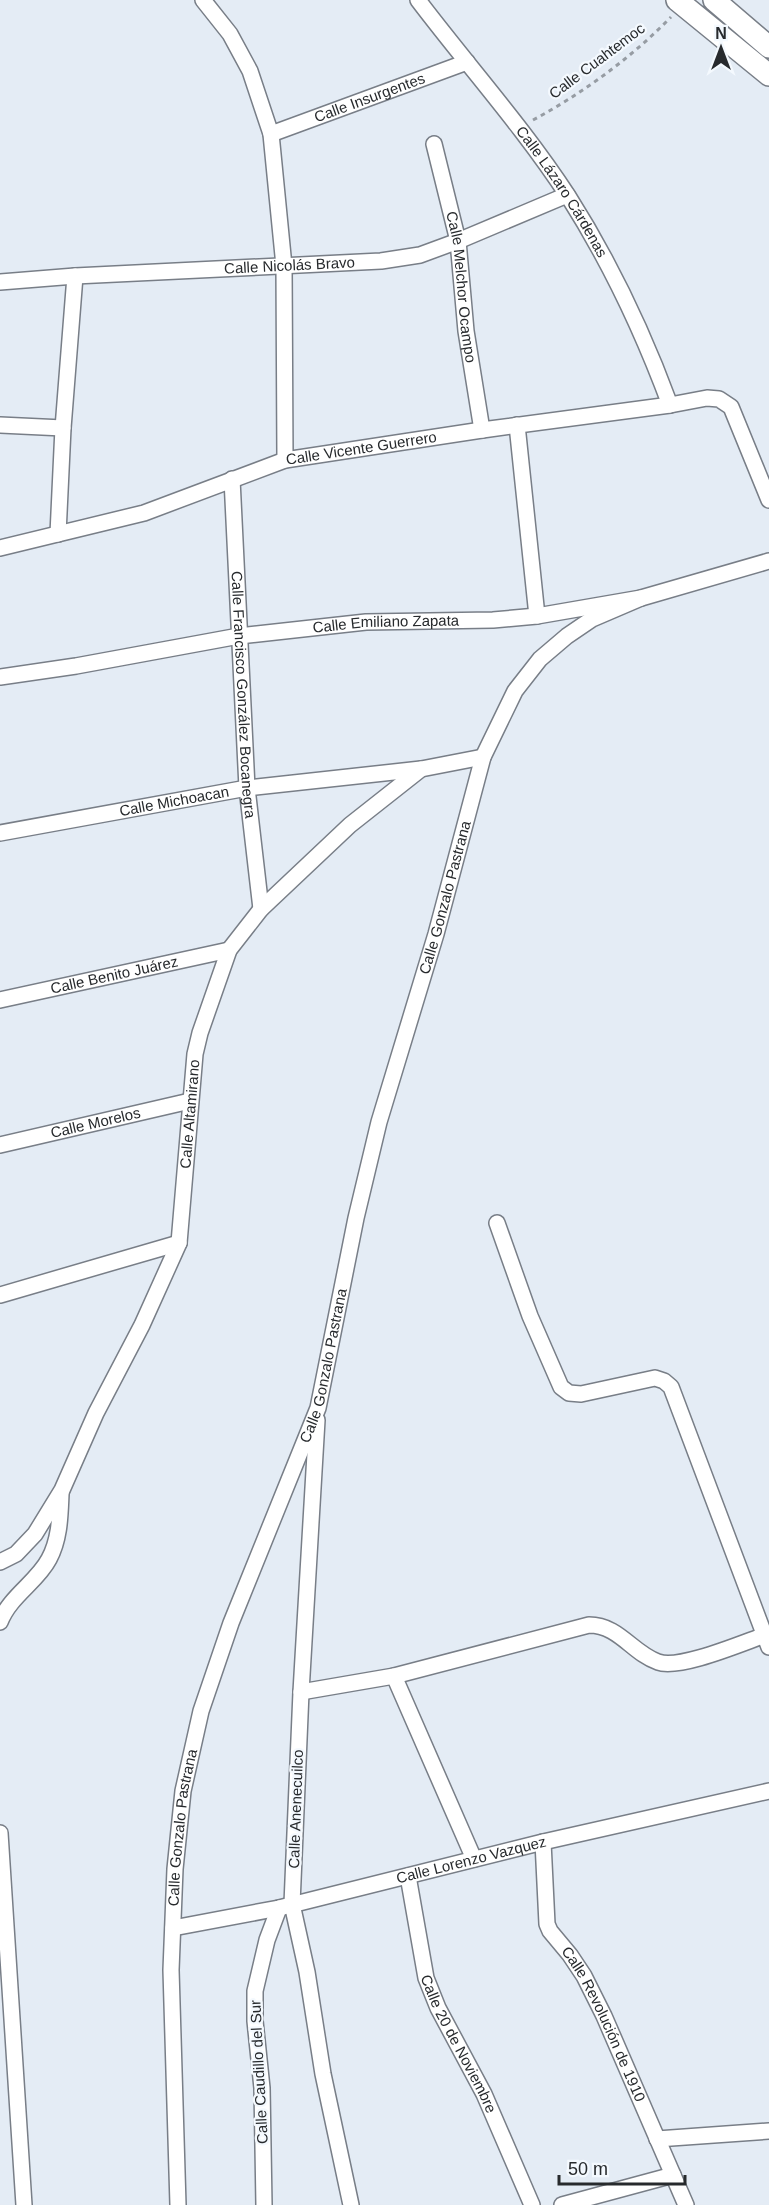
<svg xmlns="http://www.w3.org/2000/svg" width="769" height="2205" viewBox="0 0 769 2205" font-family="Arial,sans-serif">
	<rect width="100%" height="100%" fill="#e4ecf5"/>
	<g fill="none" stroke-linecap="round" stroke-linejoin="round">
		<g stroke="#787e87" stroke-width="18">
			<g id="minor">
				<path d="M203 0 230 34 250 71 271 134 284 266 285 460"/>
				<path id="s1" d="M418 0C468 66 523 127 568 196 610 262 643 332 670 405"/>
				<path id="s2" d="M271 134 467 62"/>
				<path id="s3" d="M434 144 458 241 466 331 482 430"/>
				<path id="s4" d="M0 282 75 276 381 261 420 255 458 241 567 195"/>
				<path d="M0 425 63 428"/>
				<path d="M517 425 537 616"/>
				<path id="s5" d="M232 479 247 788 261 909"/>
				<path d="M58 534 63 428 75 276"/>
				<path id="s6" d="M0 548 144 513 285 460 482 430 670 405 707 398 719 399 731 407 769 500"/>
				<path id="s7" d="M0 677 76 666 239 636 366 622 493 620 537 616 641 598 769 561"/>
				<path id="s8" d="M0 833 247 788 421 769"/>
				<path id="s9" d="M0 1000 229 950"/>
				<path id="s10" d="M0 1145 190 1101"/>
				<path d="M497 1223 530 1316 561 1387 569 1393 581 1394 655 1378 664 1381 671 1387 769 1647"/>
				<path d="M0 1295 179 1243"/>
				<path d="M317 1420 301 1692 292 1904 307 1972 323 2074 351 2205"/>
				<path id="s11" d="M0 1562 16 1554 35 1534 62 1490 96 1413 142 1325 179 1243 195 1054 200 1033 229 950 261 909 350 825 421 769 483 757"/>
				<path d="M0 1622C10 1596 37 1582 49 1559 60 1539 60 1515 61 1494"/>
				<path d="M394 1676 474 1859"/>
				<path d="M301 1692 394 1676 589 1625C619 1625 632 1653 658 1662 679 1670 742 1643 765 1635"/>
				<path d="M0 1833 24 2205"/>
				<path id="s12" d="M543 1842 547 1924 550 1931 570 1955 584 1976 604 2016 686 2205"/>
				<path id="s13" d="M408 1876 426 1978 438 2008 484 2094 532 2205"/>
				<path id="s14" d="M173 1928 279 1908 543 1842 769 1791"/>
				<path d="M657 2139 769 2131"/>
				<path id="s15" d="M178 2205 171 1970 175 1869 183 1791 201 1711 231 1623 318 1408 356 1218 379 1122 436 934 483 757 515 691 540 659 567 636 592 619 641 598"/>
				<path d="M264 2205 262 2088 255 2021V1991L267 1940 279 1908"/>
				<path d="M562 2205 673 2175"/>
			</g>
		</g>
		<g stroke="#787e87" stroke-width="24">
			<path id="secondary" d="M677 0 769 75
				M714 0 769 47"/>
		</g>
		<path stroke="#969ca3" stroke-width="3" stroke-dasharray="4.5 4.5" stroke-linecap="butt" d="M533 120C583 93 631 58 671 17"/>
		<use href="#minor" stroke="#fff" stroke-width="15"/>
		<use href="#secondary" stroke="#fff" stroke-width="21"/>
	</g>
	<g text-anchor="middle" stroke-width="4.5" stroke-linejoin="round" paint-order="stroke">
		<g font-size="15" fill="#272a2d" stroke="#f4f9fe">
			<text transform="translate(597 61) rotate(-37)" y="5">Calle Cuahtemoc</text>
			<text dy="5" stroke="none"><textPath href="#s2" startOffset="105">Calle Insurgentes</textPath></text>
			<text dy="5" stroke="none"><textPath href="#s1" startOffset="240">Calle Lázaro Cárdenas</textPath></text>
			<text dy="5" stroke="none"><textPath href="#s4" startOffset="290">Calle Nicolás Bravo</textPath></text>
			<text dy="5" stroke="none"><textPath href="#s3" startOffset="146">Calle Melchor Ocampo</textPath></text>
			<text dy="5" stroke="none"><textPath href="#s6" startOffset="376">Calle Vicente Guerrero</textPath></text>
			<text dy="5" stroke="none"><textPath href="#s7" startOffset="390">Calle Emiliano Zapata</textPath></text>
			<text dy="5" stroke="none"><textPath href="#s5" startOffset="216">Calle Francisco González Bocanegra</textPath></text>
			<text dy="5" stroke="none"><textPath href="#s8" startOffset="177">Calle Michoacan</textPath></text>
			<text dy="5" stroke="none"><textPath href="#s15" startOffset="1348">Calle Gonzalo Pastrana</textPath></text>
			<text dy="5" stroke="none"><textPath href="#s9" startOffset="117">Calle Benito Juárez</textPath></text>
			<text dy="5" stroke="none"><textPath href="#s11" startOffset="500">Calle Altamirano</textPath></text>
			<text dy="5" stroke="none"><textPath href="#s10" startOffset="98">Calle Morelos</textPath></text>
			<text dy="5" stroke="none"><textPath href="#s15" startOffset="864">Calle Gonzalo Pastrana</textPath></text>
			<text transform="translate(296 1809) rotate(-88)" y="5">Calle Anenecuilco</text>
			<text dy="5" stroke="none"><textPath href="#s15" startOffset="378">Calle Gonzalo Pastrana</textPath></text>
			<text dy="5" stroke="none"><textPath href="#s14" startOffset="306">Calle Lorenzo Vazquez</textPath></text>
			<text dy="5" stroke="none"><textPath href="#s12" startOffset="198">Calle Revolución de 1910</textPath></text>
			<text dy="5" stroke="none"><textPath href="#s13" startOffset="177">Calle 20 de Noviembre</textPath></text>
			<text transform="translate(259 2072) rotate(-93)" y="5">Calle Caudillo del Sur</text>
		</g>
	</g>
	<g transform="translate(721 48)" stroke="#f4f9fe" stroke-width="4.5" paint-order="stroke">
	<path d="M0-4.5L10 22L0 15L-10 22Z" fill="#272a2d"/>
	<text y="-9" font-size="16" font-weight="bold" text-anchor="middle" fill="#272a2d">N</text>
	</g>
	<path d="M559 2175v9h126v-9" fill="none" stroke="#272a2d" stroke-width="3"/>
	<text x="568" y="2175" font-size="18" fill="#272a2d" stroke="#f4f9fe" stroke-width="4.5" paint-order="stroke">50 m</text>
</svg>
